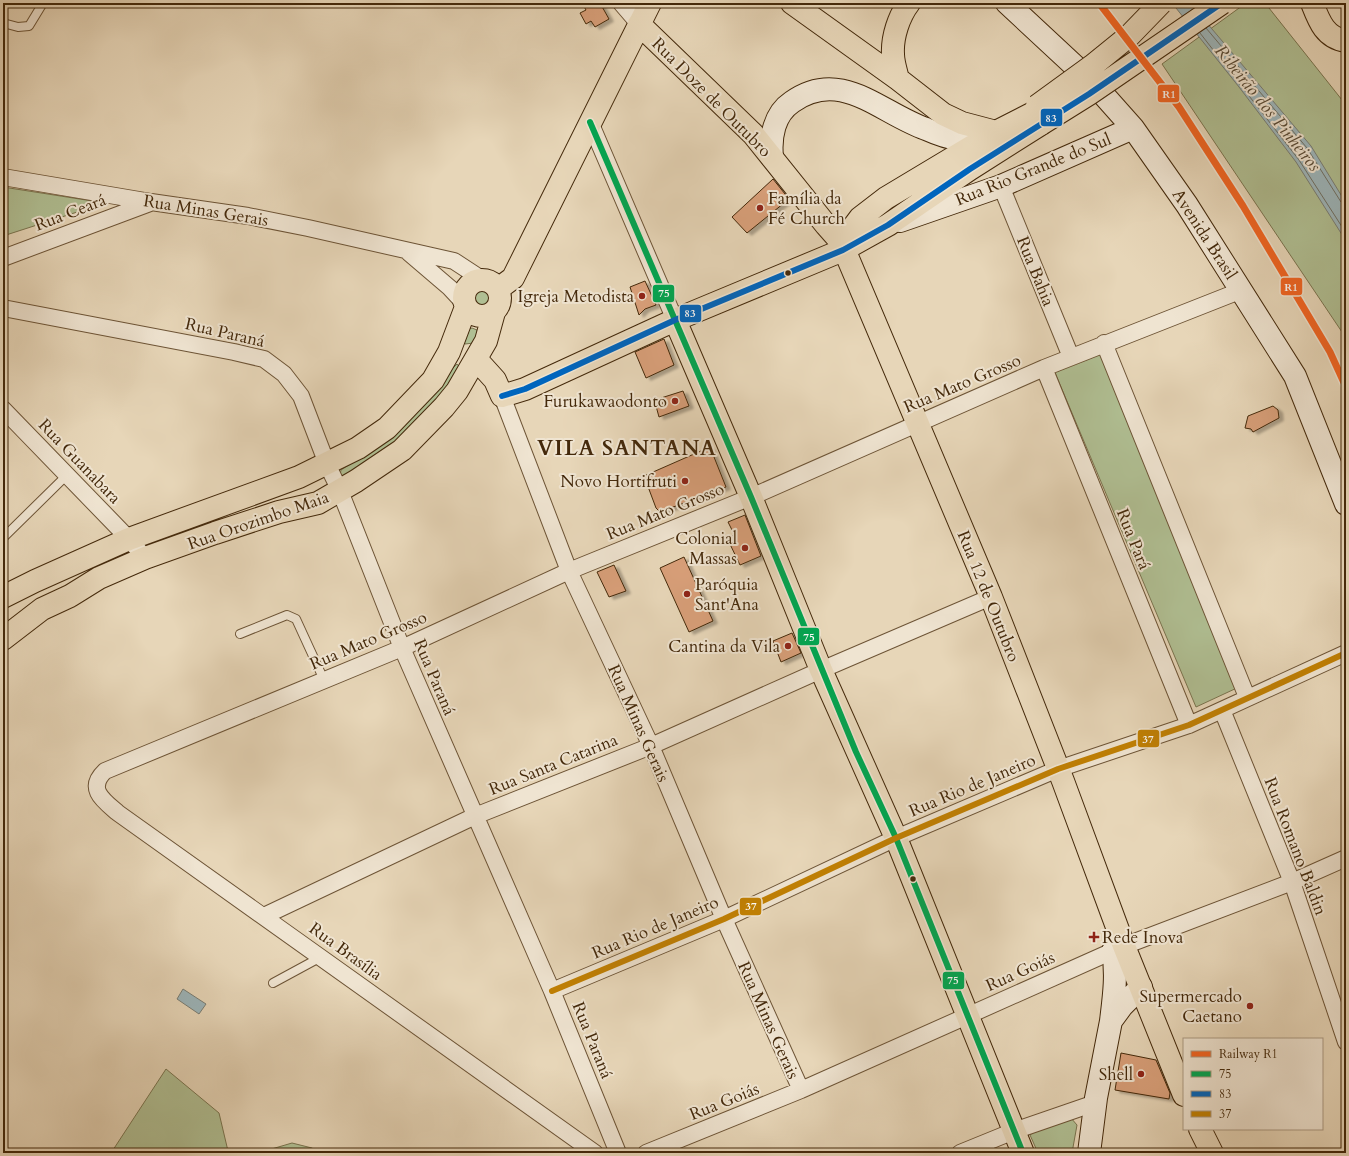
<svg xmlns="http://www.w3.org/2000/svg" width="1349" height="1156" viewBox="0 0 1349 1156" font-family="Cardo,serif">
	<defs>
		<filter id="shadow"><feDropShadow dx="4.5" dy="2.5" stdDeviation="1" flood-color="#0004"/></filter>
	</defs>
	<rect width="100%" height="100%" fill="#e7d6b8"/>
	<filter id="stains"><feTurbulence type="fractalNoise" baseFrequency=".005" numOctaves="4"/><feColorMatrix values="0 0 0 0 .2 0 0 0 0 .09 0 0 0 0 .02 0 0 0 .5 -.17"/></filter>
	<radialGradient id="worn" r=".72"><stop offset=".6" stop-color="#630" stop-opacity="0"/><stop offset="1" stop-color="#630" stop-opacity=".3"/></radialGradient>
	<path fill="#b0bf93" stroke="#7a744f" d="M1246 3H1265L1346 105V338L1162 64Z
		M3 187 105 203 3 236Z
		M469 298a12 12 0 1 1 24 0a12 12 0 1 1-24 0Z
		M472 328 477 330 478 333 474 343 465 344 464 341 469 329Z
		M1104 346 1239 687 1196 707 1053 368Z
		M457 364 461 369 423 419 396 447 343 479 340 475 341 470 369 452 451 365 453 368Z
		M166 1069 219 1113 228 1151 231 1153H111Z
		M1071 1118 1077 1125 1072 1153H1038L1030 1135 1034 1132Z
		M292 1143 312 1148 319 1153H258Z"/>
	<path fill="#9db6bb" stroke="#797e75" d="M1172 3H1190L1311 146 1346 203V241L1296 162 1239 87Z
		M183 989 206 1004 199 1014 177 999Z"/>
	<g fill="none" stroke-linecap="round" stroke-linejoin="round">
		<path stroke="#707063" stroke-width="1" d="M1206 28 1307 148 1341 202 1346 205
			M1200 33 1299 160 1346 233"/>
	</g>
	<path fill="#d89f79" stroke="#44290b" filter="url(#shadow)" d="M582 3H600L609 19 595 27 591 21 586 24 580 13 586 10Z
		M773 179 789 199 747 233 732 217Z
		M645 281 656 305 645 309 639 315 630 287Z
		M664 339 674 365 646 378 635 352Z
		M683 391 689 406 659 417 656 406 663 404 661 398Z
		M1273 406 1278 410 1279 418 1253 432 1251 429 1245 428 1248 416Z
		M710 447 726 487 660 512 656 508 644 476Z
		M745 515 761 556 740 565 728 540 734 534 728 522Z
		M684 557 713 621 689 632 660 568Z
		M614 565 626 591 609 597 597 572Z
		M792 633 801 653 781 662 773 641Z
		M1121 1053 1156 1060 1170 1093 1169 1099 1115 1090Z"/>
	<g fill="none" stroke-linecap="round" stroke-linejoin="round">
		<g stroke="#6d5436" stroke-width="10">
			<path id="lane" d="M3 23 18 27 29 26 43 3
				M3 538 67 475
				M240 634 287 615 296 619 324 680
				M273 983 321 957"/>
		</g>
		<g stroke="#6d5436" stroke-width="18">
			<path id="street" d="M621 3 639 24
				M590 122 675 320
				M3 177 151 202 248 216 308 228 454 261 483 280
				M1001 186 1071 357
				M409 253 450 288 464 303
				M3 258 150 203
				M3 308 234 352 264 359 284 374 301 396 327 464 340 491 402 648 552 991 618 1153
				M1104 343 1247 697
				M1044 368 1189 725
				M502 396 569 571 651 746 724 919 801 1090
				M3 409 129 539 145 558
				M1222 710 1292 882 1346 1042
				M264 916 475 816 651 746 821 670 991 597
				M552 991 724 919 896 838 1058 769 1189 725 1346 653
				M595 1153 118 813C104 801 86 789 105 771L402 648 569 571 751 497 1044 368 1242 290
				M646 1153 801 1090 1124 946 1292 882 1346 858
				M960 1153 1014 1131 1095 1103"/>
		</g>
		<g stroke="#44290b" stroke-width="24">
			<path id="secondary" d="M1007 3 1093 83 1133 128 1187 205 1295 376 1346 504
				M772 157C770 137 774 114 792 102 841 67 880 113 926 129 935 133 948 138 958 139 967 139 976 137 985 137
				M900 221 1001 186 1133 128
				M1111 1021C1114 996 1117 975 1113 951
				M1089 1153 1096 1098 1111 1021 1122 1006 1141 987"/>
		</g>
		<g stroke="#44290b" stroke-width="24">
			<path id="primary" d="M792 3 898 79 943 114 962 123 996 132 1039 110
				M1312 3C1319 21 1325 38 1346 41
				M639 24 753 134 826 225 841 242 991 597 1063 781 1124 946 1184 1095
				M898 79C896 71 893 62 893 54 892 37 899 16 909 3
				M843 250 854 226 860 218 886 198 996 132
				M464 298a18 18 0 1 1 36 0a18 18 0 1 1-36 0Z
				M498 289 513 278 650 3
				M675 320 751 497 821 670 896 838 1023 1153
				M476 359 495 380 502 396 525 389 675 320 843 250 888 225 970 169 1041 124
				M3 597 35 581 129 539 299 477 358 448 387 428 433 380 449 352 466 307
				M3 639 42 609 70 596 99 578 145 558 215 533 279 512 318 503 356 481 402 450 444 407 457 391 486 341 494 312
				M1200 1129 1212 1153"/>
		</g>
		<use href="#lane" stroke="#efe4d1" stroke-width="8"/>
		<use href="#street" stroke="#efe4d1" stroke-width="16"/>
		<use href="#secondary" stroke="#efe4d1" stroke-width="22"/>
		<use href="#primary" stroke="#e7d6b8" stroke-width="22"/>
		<g stroke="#44290b" stroke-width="24" stroke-linecap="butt">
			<path id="primary-bridge" d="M1037 106 1092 66 1129 36 1161 3
				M1041 124 1089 94 1222 3"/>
		</g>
		<use href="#primary-bridge" stroke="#e7d6b8" stroke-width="22"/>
		<g stroke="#efe4d1" stroke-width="9">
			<path id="bus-1" d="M590 122 751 497 856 752 896 838 1023 1153"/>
		</g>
		<g stroke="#efe4d1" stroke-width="9">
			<path id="bus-2" d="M502 396 525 389 675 320 843 250 888 225 970 169 1089 94 1222 3"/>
		</g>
		<g stroke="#efe4d1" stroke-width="9">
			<path id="bus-3" d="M552 991 724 919 896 838 1058 769 1189 725 1346 653"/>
		</g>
		<use href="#bus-1" stroke="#00a651" stroke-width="6"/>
		<use href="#bus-2" stroke="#0065bd" stroke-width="6"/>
		<use href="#bus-3" stroke="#c18003" stroke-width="6"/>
		<g stroke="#efe4d1" stroke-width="10">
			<path id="rail-1" d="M1099 3 1179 107 1243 206 1330 352 1346 387"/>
		</g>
		<use href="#rail-1" stroke="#f26522" stroke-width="7"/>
	</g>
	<g fill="#8f2418" stroke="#efe4d1" stroke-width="1.5">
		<circle cx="760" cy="208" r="4"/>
		<circle cx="642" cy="296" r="4"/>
		<circle cx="675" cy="401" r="4"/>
		<circle cx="685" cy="481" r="4"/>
		<circle cx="745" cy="548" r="4"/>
		<circle cx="687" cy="594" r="4"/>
		<circle cx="788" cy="646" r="4"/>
		<path d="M1092 931h4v4h4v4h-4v4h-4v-4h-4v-4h4z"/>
		<circle cx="1250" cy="1006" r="4"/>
		<circle cx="1141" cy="1074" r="4"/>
	</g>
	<g fill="#44290b" stroke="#efe4d1" stroke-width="1.5">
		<circle cx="788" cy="273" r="3.5"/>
		<circle cx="913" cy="879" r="3.5"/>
	</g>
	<g text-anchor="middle" stroke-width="4" stroke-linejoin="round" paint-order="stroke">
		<g font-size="17" fill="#44290b" stroke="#efe4d1">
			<text transform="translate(712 97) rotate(45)" y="6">Rua Doze de Outubro</text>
			<text transform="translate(1033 169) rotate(-22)" y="6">Rua Rio Grande do Sul</text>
			<text transform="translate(206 210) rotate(9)" y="6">Rua Minas Gerais</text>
			<text transform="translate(70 212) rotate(-21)" y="6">Rua Ceará</text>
			<text transform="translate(1205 234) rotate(57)" y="6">Avenida Brasil</text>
			<text transform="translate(1036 271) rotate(68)" y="6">Rua Bahia</text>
			<text transform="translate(225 332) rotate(13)" y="6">Rua Paraná</text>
			<text transform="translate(962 383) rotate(-23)" y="6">Rua Mato Grosso</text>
			<text transform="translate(80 461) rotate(46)" y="6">Rua Guanabara</text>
			<text transform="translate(665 511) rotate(-22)" y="6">Rua Mato Grosso</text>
			<text transform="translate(258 520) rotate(-19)" y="6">Rua Orozimbo Maia</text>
			<text transform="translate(1134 539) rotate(68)" y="6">Rua Pará</text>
			<text transform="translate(989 596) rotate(68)" y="6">Rua 12 de Outubro</text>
			<text transform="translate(368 640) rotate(-23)" y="6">Rua Mato Grosso</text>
			<text transform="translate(435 677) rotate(67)" y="6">Rua Paraná</text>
			<text transform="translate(639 723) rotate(66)" y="6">Rua Minas Gerais</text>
			<text transform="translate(553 764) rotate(-22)" y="6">Rua Santa Catarina</text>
			<text transform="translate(972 785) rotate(-23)" y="6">Rua Rio de Janeiro</text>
			<text transform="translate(1296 846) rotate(69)" y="6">Rua Romano Baldin</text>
			<text transform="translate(655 927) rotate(-23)" y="6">Rua Rio de Janeiro</text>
			<text transform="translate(346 951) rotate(36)" y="6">Rua Brasília</text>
			<text transform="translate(1020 971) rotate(-24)" y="6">Rua Goiás</text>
			<text transform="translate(769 1020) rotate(66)" y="6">Rua Minas Gerais</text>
			<text transform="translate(593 1040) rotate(68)" y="6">Rua Paraná</text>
			<text transform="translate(724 1101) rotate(-22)" y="6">Rua Goiás</text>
		</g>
		<g font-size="17" fill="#44290b" stroke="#efe4d1" text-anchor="end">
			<text x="768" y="204" text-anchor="start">Família da<tspan x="768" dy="20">Fé Church</tspan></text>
			<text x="634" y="302">Igreja Metodista</text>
			<text x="667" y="407">Furukawaodonto</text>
			<text x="677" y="487">Novo Hortifruti</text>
			<text x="737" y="544">Colonial<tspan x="737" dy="20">Massas</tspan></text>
			<text x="695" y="590" text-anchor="start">Paróquia<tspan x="695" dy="20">Sant'Ana</tspan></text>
			<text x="780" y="652">Cantina da Vila</text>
			<text x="1102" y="943" text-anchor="start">Rede Inova</text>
			<text x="1242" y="1002">Supermercado<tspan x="1242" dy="20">Caetano</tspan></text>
			<text x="1133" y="1080">Shell</text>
		</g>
		<g font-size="18" font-style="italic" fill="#5a4c37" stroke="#efe4d1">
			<text transform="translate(1268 108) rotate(51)" y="6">Ribeirão dos Pinheiros</text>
		</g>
		<g font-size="21" font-weight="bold" letter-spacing="1" fill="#44290b" stroke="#efe4d1">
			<text x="627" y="455">VILA SANTANA</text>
		</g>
	</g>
	<g stroke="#efe4d1" stroke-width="1.5">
		<rect x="1157" y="84" width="23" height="19" rx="4" fill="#f26522"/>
		<rect x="1040" y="108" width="23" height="19" rx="4" fill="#0065bd"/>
		<rect x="1280" y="277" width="23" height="19" rx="4" fill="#f26522"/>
		<rect x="652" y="284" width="23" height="19" rx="4" fill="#00a651"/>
		<rect x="679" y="304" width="23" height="19" rx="4" fill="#0065bd"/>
		<rect x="797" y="627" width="23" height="19" rx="4" fill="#00a651"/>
		<rect x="1137" y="729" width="23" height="19" rx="4" fill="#c18003"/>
		<rect x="739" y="897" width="23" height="19" rx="4" fill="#c18003"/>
		<rect x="942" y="971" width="23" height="19" rx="4" fill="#00a651"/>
	</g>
	<g font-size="11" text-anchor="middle" font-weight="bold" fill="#fff">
		<text x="1169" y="98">R1</text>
		<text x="1051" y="122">83</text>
		<text x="1291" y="291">R1</text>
		<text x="664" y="297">75</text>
		<text x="690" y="317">83</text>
		<text x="809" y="641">75</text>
		<text x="1148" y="743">37</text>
		<text x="751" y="910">37</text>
		<text x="953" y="984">75</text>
	</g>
	<rect width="1349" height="1156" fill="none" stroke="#e7d6b8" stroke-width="16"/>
	<rect x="4" y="4" width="1341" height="1148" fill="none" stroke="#44290b" stroke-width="2"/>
	<rect x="8" y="8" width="1333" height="1140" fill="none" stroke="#44290b"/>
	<rect x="1183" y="1038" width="140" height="92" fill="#efe4d1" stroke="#ab9982"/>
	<rect x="1191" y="1051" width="20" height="6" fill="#f26522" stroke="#ab9982"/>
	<text x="1219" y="1058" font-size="12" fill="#44290b">Railway R1</text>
	<rect x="1191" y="1071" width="20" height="6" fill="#00a651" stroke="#ab9982"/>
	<text x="1219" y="1078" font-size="12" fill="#44290b">75</text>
	<rect x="1191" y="1091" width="20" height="6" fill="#0065bd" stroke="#ab9982"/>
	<text x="1219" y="1098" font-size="12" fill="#44290b">83</text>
	<rect x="1191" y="1111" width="20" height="6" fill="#c18003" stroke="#ab9982"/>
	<text x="1219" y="1118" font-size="12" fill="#44290b">37</text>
	<rect width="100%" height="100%" filter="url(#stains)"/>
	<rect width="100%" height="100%" fill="url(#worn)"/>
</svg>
